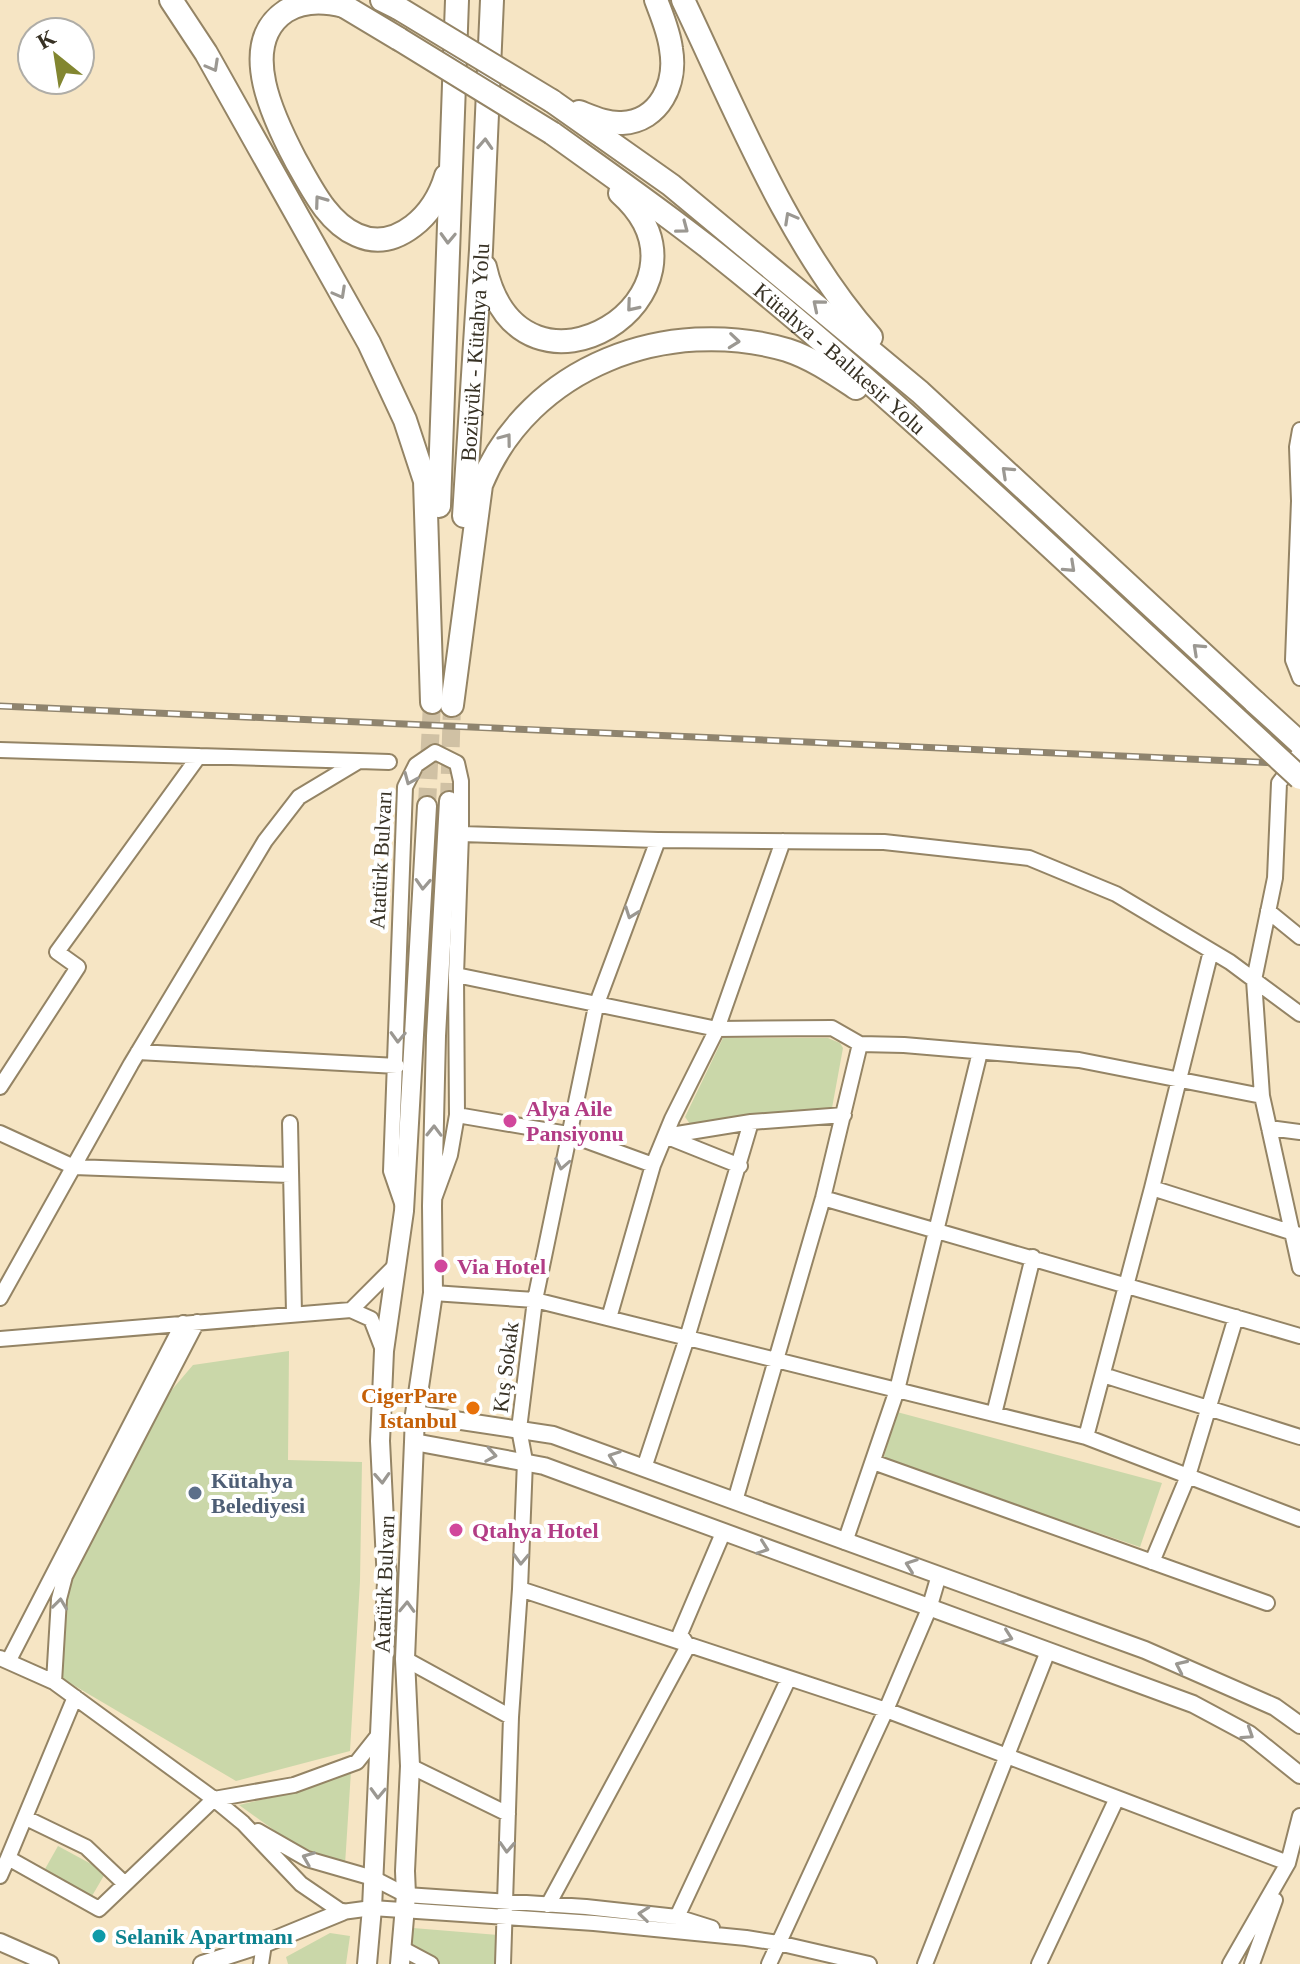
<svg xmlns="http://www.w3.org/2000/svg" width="1300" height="1964" viewBox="0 0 1300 1964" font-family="Georgia,serif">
	<rect width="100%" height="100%" fill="#f6e5c4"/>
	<path fill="#cad7a9" d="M723 1038H828L840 1043 843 1048 832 1108 690 1124 685 1117Z
		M289 1351 288 1460 362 1462 360 1581 350 1751 236 1781 58 1676 65 1576 158 1406 193 1365Z
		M897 1412 1162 1483 1140 1547 883 1460Z
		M351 1771 345 1865 302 1850 239 1805 296 1792Z
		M58 1846 106 1872 92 1896 45 1869Z
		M413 1928 498 1935 497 1964H437L412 1951Z
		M330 1933 350 1936 346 1964H288L286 1957Z"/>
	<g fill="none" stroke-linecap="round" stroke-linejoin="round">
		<path stroke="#d0c1a4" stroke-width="18" stroke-dasharray="18 9" stroke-linecap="butt" d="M449 801 452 705
			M427 806 432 702"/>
		<g stroke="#948465" stroke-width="18">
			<path id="minor" d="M1300 430 1297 447 1299 501 1293 660 1300 678
				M1300 742 1294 763 1279 783 1275 878 1254 980 1262 1096 1300 1268
				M0 750 359 761
				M461 834 658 840 884 842 1029 858 1116 894 1230 962 1300 1014
				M1268 911 1300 937
				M456 975 717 1029 832 1028 860 1044 904 1045 1079 1060 1262 1096
				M138 1052 397 1066
				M0 1087 78 967 57 952 199 756
				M457 1115 568 1134 653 1165
				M751 1122 844 1115
				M290 1123 294 1313
				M1269 1128 1300 1132
				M0 1133 74 1167 290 1175
				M665 1136 740 1166
				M1152 1188 1300 1235
				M823 1198 1300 1336
				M402 1203 391 1171 405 787 416 765 435 752 457 763 461 781V834L456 975 457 1115 450 1155 435 1196
				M433 1293 535 1300 1086 1437 1300 1519
				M0 1298 131 1064 265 841 299 797 359 761 389 762
				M351 1310 395 1266
				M609 1318 653 1165 672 1119 717 1029 783 841
				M0 1339 351 1310 371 1319 383 1350
				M1103 1375 1300 1437
				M994 1414 1033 1257
				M1086 1437 1152 1188 1211 951
				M873 1462 1267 1603
				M644 1468 687 1338 751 1122 665 1136
				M735 1501 823 1198 860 1044
				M845 1542 897 1390 980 1052
				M1152 1562 1188 1476 1236 1317
				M520 1589 886 1710 1288 1863
				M0 1658 54 1682 214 1799 243 1823 301 1884 342 1912 372 1908 594 1923 746 1938 778 1943 869 1964
				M405 1659 511 1717
				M9 1660 183 1323
				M54 1682 59 1599 65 1576 197 1322
				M75 1697 8 1858 99 1909 214 1799 294 1785 357 1762 380 1733
				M410 1766 508 1814
				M26 1818 86 1847 125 1884
				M258 1831 307 1859 373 1878 406 1895 586 1907 677 1917 712 1928
				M0 1876 8 1858
				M548 1905 688 1646 680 1634 723 1533
				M677 1917 788 1680
				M401 1948 431 1964
				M261 1964 264 1944
				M503 1964 511 1717 520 1589 525 1461 519 1429 535 1300 596 1006 658 840
				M769 1964 886 1710 929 1609 939 1575
				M925 1964 1048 1651
				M1039 1964 1117 1798
				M1230 1964 1288 1863 1300 1816
				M1252 1964 1275 1900"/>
		</g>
		<g stroke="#948465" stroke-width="20">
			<path id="tertiary" d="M415 1414 553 1435 1145 1650 1275 1707 1300 1725
				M414 1442 544 1466 1193 1704 1249 1734 1300 1775
				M0 1942 50 1964
				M202 1964 264 1944 342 1912"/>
		</g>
		<g stroke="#948465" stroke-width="22">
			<path id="secondary" d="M367 1964 372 1908 387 1582 380 1441 384 1351 404 1211 427 806
				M400 1964 406 1895 405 1871 410 1766 405 1659 414 1442 415 1414 433 1293 432 1206 436 1036 449 801"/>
		</g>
		<g stroke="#948465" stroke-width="26">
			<g id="trunk">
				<path d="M171 0 206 53 369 343 405 420 425 481 432 702"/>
				<path d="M334 0 399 39"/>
				<path d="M382 0 400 9"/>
				<path d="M683 0C736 111 789 245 871 337"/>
				<path d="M344 6C324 1 304 0 286 11 236 44 275 121 296 161 311 187 327 222 357 235 377 244 396 239 413 226 430 213 440 196 446 176"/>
				<path d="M552 101 671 185 920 392 1255 702"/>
				<path d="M579 112C592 117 607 124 622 123 660 121 677 83 671 49 669 32 662 16 656 0"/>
				<path id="s1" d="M552 133C605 171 658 208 709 248 887 389 1050 548 1217 701"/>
				<path d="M485 267C521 427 732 293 620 193"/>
				<path d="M439 506 457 0"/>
				<path id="s2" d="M464 516 481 250 492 0"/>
				<path d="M452 705 481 485C529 366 668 315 787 350 812 358 835 374 856 388"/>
			</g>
		</g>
		<use href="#minor" stroke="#fff" stroke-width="14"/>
		<use href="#tertiary" stroke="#fff" stroke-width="16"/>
		<use href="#secondary" stroke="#fff" stroke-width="18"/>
		<use href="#trunk" stroke="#fff" stroke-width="22"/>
		<g stroke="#8f846e" stroke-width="7">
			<path id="rail" d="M0 706 1300 764"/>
		</g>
		<use href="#rail" stroke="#fff" stroke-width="4" stroke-dasharray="12" stroke-linecap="butt"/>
		<g stroke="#948465" stroke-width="26" stroke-linecap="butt">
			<path id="trunk-bridge" d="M400 9 552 101
				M399 39 552 133
				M1217 701 1300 778
				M1255 702 1300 743"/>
		</g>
		<use href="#trunk-bridge" stroke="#fff" stroke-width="22"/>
	</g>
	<defs><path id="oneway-chevron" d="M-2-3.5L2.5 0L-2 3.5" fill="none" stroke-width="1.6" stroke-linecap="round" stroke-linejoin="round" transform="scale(2)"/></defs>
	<g stroke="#9b9892">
		<use href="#oneway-chevron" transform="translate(213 66) rotate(61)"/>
		<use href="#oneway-chevron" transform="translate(485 144) rotate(-87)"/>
		<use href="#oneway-chevron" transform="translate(320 201) rotate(-126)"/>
		<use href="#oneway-chevron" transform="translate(790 218) rotate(-119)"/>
		<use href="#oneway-chevron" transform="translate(683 228) rotate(37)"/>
		<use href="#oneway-chevron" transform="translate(448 238) rotate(92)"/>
		<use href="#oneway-chevron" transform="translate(340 293) rotate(61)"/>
		<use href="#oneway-chevron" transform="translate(818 305) rotate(-140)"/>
		<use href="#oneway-chevron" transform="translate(632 306) rotate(130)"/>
		<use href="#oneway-chevron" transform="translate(734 341) rotate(6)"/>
		<use href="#oneway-chevron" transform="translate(506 439) rotate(-53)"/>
		<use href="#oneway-chevron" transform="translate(1007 472) rotate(-137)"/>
		<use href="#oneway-chevron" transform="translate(1070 567) rotate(43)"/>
		<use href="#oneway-chevron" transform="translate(1198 649) rotate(-137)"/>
		<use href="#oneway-chevron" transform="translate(410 779) rotate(113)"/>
		<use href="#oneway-chevron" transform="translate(423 884) rotate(93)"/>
		<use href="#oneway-chevron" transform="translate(631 913) rotate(110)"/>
		<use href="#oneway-chevron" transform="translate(398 1037) rotate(92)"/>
		<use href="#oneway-chevron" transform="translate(434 1131) rotate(-89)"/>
		<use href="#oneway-chevron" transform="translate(562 1164) rotate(101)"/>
		<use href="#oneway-chevron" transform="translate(491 1455) rotate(10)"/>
		<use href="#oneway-chevron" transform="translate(614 1457) rotate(-160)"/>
		<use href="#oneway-chevron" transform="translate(382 1478) rotate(87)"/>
		<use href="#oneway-chevron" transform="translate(763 1548) rotate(20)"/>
		<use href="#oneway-chevron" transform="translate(521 1559) rotate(92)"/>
		<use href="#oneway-chevron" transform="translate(911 1565) rotate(-160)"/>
		<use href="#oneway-chevron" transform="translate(60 1604) rotate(-83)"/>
		<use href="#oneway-chevron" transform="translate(407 1607) rotate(-88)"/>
		<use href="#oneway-chevron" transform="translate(1007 1637) rotate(20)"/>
		<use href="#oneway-chevron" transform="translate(1181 1666) rotate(-155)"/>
		<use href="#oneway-chevron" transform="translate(1248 1734) rotate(33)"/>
		<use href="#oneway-chevron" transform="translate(378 1793) rotate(92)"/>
		<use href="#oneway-chevron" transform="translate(507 1847) rotate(93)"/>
		<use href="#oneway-chevron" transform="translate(308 1858) rotate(-158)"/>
		<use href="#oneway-chevron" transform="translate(644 1914) rotate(-174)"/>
	</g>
	<g fill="#d1479c" stroke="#fff" stroke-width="3">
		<circle cx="510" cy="1121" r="8"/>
		<circle cx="441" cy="1266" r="8"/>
		<circle cx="456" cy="1530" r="8"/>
	</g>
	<circle fill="#e8710a" stroke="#fff" stroke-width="3" cx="473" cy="1408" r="8"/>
	<circle fill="#5c6f8a" stroke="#fff" stroke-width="3" cx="195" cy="1493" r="8"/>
	<circle fill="#0f9aa8" stroke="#fff" stroke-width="3" cx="99" cy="1936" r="8"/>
	<g text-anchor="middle" stroke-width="8" stroke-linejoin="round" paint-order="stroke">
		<g font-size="22" fill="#373124" stroke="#fff">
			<text dy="8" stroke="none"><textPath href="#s2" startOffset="164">Bozüyük - Kütahya Yolu</textPath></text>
			<text dy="8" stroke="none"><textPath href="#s1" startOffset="366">Kütahya - Balıkesir Yolu</textPath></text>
			<text transform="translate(380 860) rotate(-87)" y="8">Atatürk Bulvarı</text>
			<text transform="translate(505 1367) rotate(-83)" y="8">Kış Sokak</text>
			<text transform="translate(384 1584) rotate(-88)" y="8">Atatürk Bulvarı</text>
		</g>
		<g font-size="22" font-weight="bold" fill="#b23c85" stroke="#fff" text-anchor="start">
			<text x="526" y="1116">Alya Aile<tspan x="526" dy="25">Pansiyonu</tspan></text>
			<text x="457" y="1274">Via Hotel</text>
			<text x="472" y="1538">Qtahya Hotel</text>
		</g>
		<g font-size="22" font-weight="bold" fill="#c56008" stroke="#fff" text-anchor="end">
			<text x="457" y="1403">CigerPare<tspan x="457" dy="25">Istanbul</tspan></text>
		</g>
		<g font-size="22" font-weight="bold" fill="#4e5e75" stroke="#fff" text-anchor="start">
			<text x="211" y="1488">Kütahya<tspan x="211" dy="25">Belediyesi</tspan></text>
		</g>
		<g font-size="22" font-weight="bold" fill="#0d838f" stroke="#fff" text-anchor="start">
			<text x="115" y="1944">Selanik Apartmanı</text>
		</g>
	</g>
	<g transform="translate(56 56) rotate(330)"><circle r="38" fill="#ffffff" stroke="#afada7" stroke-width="2"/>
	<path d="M0-6L14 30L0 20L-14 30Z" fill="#828630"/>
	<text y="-12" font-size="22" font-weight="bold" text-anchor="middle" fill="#373124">K</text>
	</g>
</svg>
